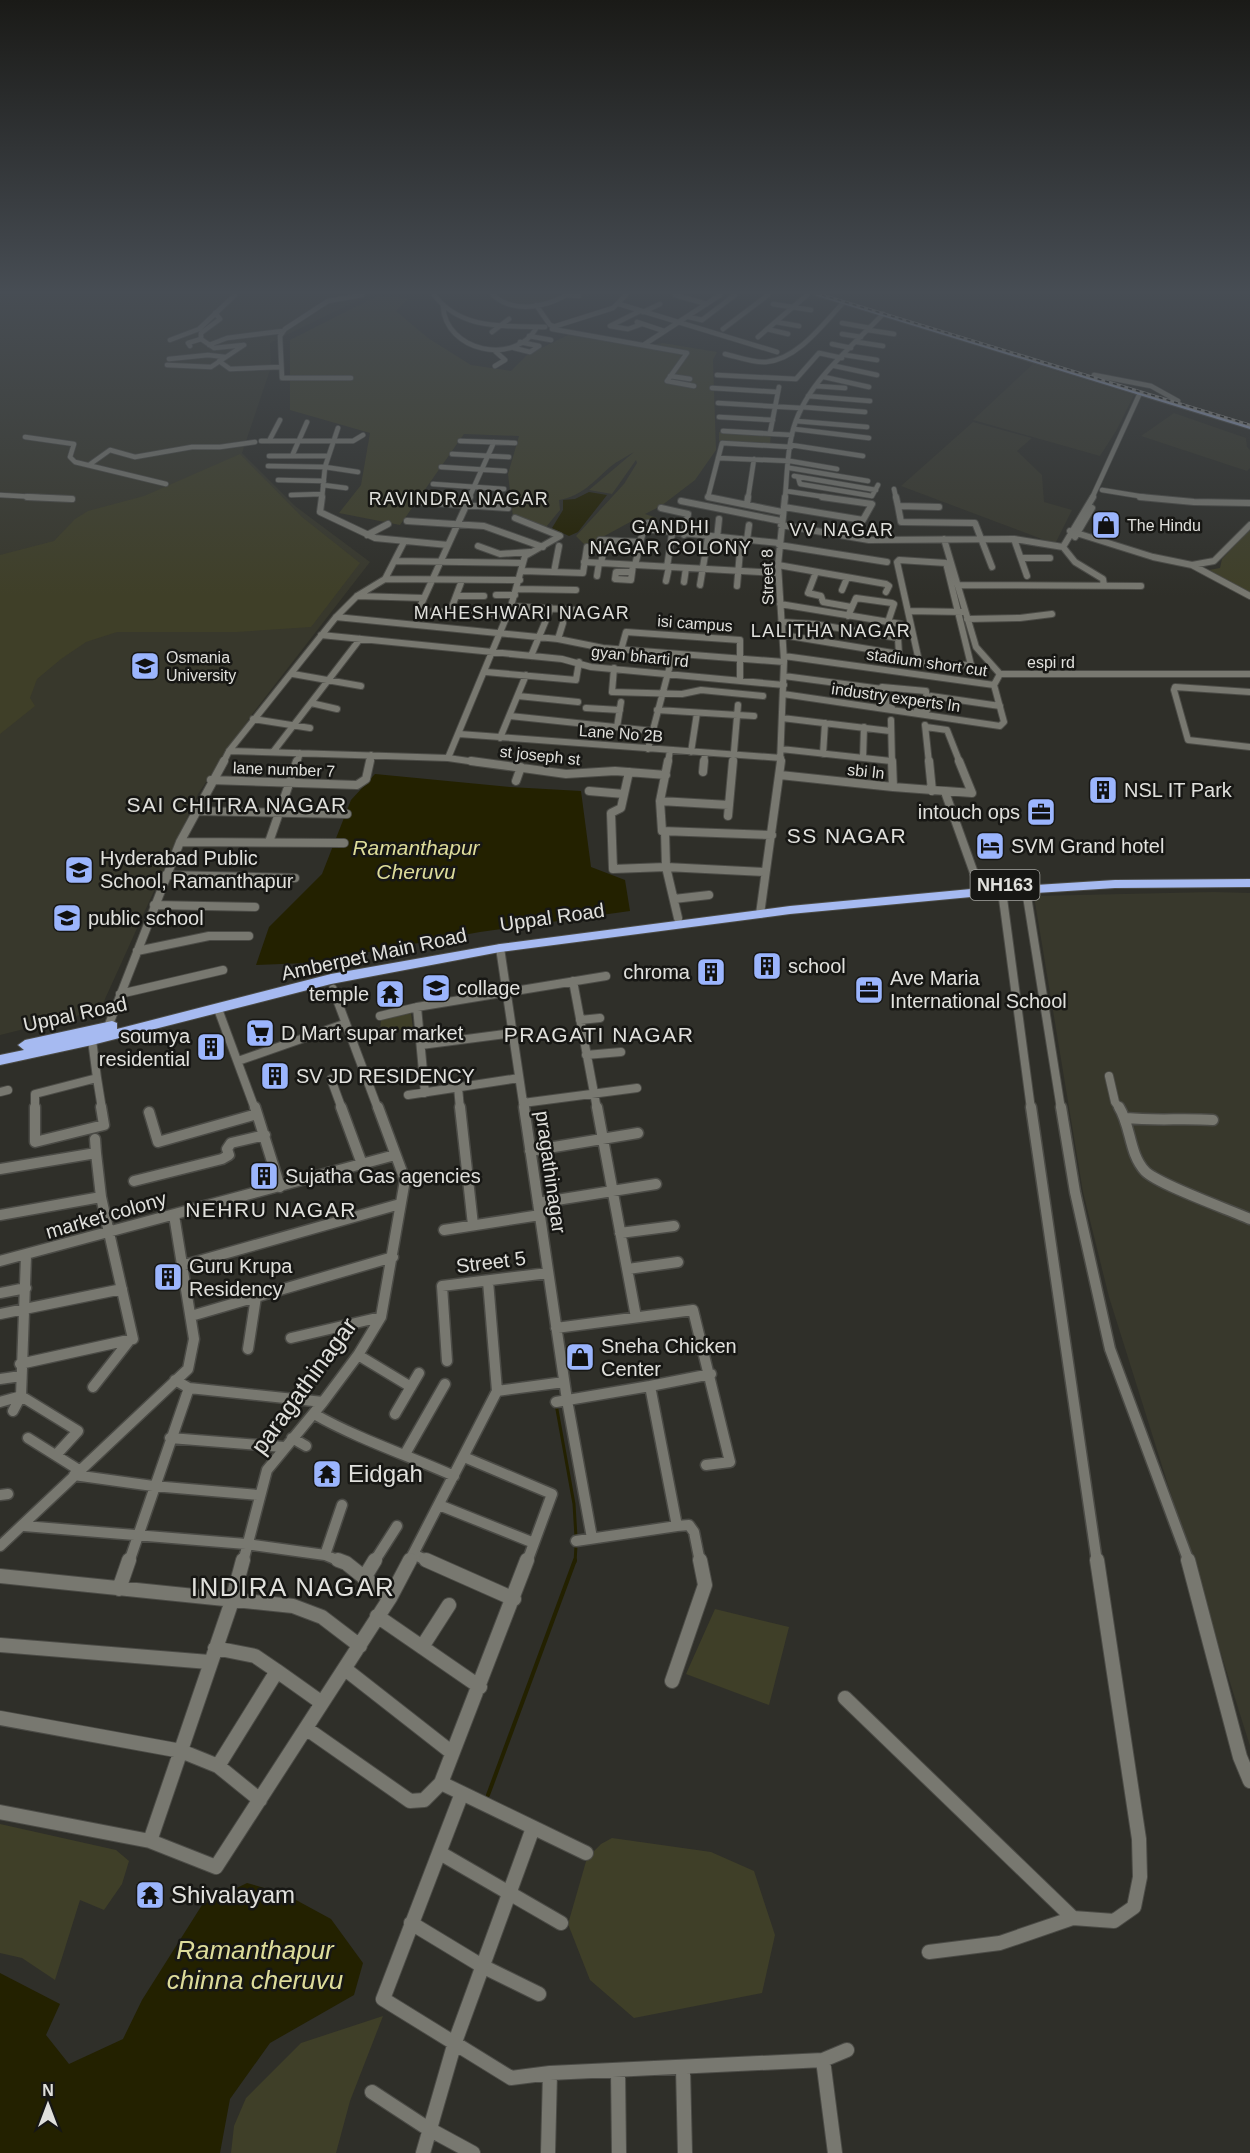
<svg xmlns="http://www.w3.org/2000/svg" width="1250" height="2153" viewBox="0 0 1250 2153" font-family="Arial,sans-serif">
	<rect width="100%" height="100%" fill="#2f2f29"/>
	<path fill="#38382c" d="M0 295H369L270 343 271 367 242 453 295 506 370 562 253 713 198 794 100 1010 0 1035Z
		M1033 364 1134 395 1116 431 1100 456 973 420Z
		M1174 413 1246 438 1247 447 1250 450V468L1247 471 1141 436Z
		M973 422 1032 438 1017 451 1042 475 1044 502 1072 510 1055 544 901 486Z
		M1213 892 1250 893V1746L1109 1297 1083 1192 1034 896Z
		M447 978 450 994 425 999 423 982Z"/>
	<path fill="#3f3f28" d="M499 295H559C545 306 513 308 499 295Z
		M377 296 408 298 396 311 428 338 471 365 511 371 527 355 568 335 646 346 663 343 717 352 713 360 716 450 695 480 661 506 645 514 657 518 644 527 639 520 632 521 586 546 576 536 624 484 637 463 636 460 612 494 589 490 634 452C626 457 617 461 610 467 593 482 582 496 559 500L560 510 546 527 513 517 508 474 519 436 464 434 400 525 339 513 361 485 370 433 290 410V340Z
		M719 432 771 435 770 444 719 441Z
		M240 454 302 517 360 563 311 627 237 632H117L86 642 61 659 37 679 30 698 35 706 0 734V555L54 541 75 519 88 511 144 496Z
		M1250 529V593L1209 570 1220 568 1222 559Z
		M411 1013 413 1028 380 1032 381 1018Z
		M715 1609 789 1627 769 1705 686 1674Z
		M0 1824 116 1850 129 1861 122 1884 104 1910 80 1900 55 1980 22 1958 0 1953Z
		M612 1838 711 1852 754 1871 775 1935 762 1993 634 2018 590 1980 568 1924 587 1858 601 1844Z
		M383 2016 350 2101 336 2153H231L234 2126 246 2098 301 2043Z"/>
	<path fill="#232100" d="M589 492 607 495 578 532 569 536 552 528 563 510V500L575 499Z
		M375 774 510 787 581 791 591 867 625 880 630 911 480 932 307 963 256 965 269 927 322 874 351 800Z
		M247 1883 285 1894 331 1919 363 1963 354 1995 270 2043 230 2099 220 2153H0V1973L60 2004 46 2035 69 2064 123 2039 142 2000 202 1905Z"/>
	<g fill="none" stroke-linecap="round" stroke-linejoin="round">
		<path stroke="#232100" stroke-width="3" d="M556 1404 574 1504 576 1537
			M575 1562 576 1546"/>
		<path stroke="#232100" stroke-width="4" d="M488 1795 575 1560"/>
		<g stroke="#4b4b46" stroke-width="6">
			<path id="minor-far4" d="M434 295C461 330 504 326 545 327
				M493 295C513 313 544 308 566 295
				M566 295 579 296
				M675 295 707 304
				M619 304 777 352
				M773 304 811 310
				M536 305 550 325 556 327
				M443 306C445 351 515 367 537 327
				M640 311 610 326 628 329 642 324
				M643 312 660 304
				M689 317 702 320 735 295
				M637 322 664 331
				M776 322 799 326
				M842 323 870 328
				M556 326 613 308 626 295
				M552 329 687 353 667 381 694 386
				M723 329 768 295
				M767 329 788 334
				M868 330 894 334
				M492 332 509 319
				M842 334 861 337
				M529 336 551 340
				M758 337 807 295
				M170 340 199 329 235 295
				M857 342 883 346
				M519 344 514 348 530 352 539 346 520 342
				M645 344 720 295
				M832 344 851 348
				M209 345 227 338 283 331
				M190 346 188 343 201 339
				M495 351 505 360 495 366
				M725 354C738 357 753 363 766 362 798 359 823 324 843 303
				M845 355 877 360
				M169 359 208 355 225 357
				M219 361 230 369 280 367
				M167 365 211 367 244 345 214 348 201 339V333L220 319 215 313
				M835 366 877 375
				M717 375 796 379 819 353 842 358
				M1094 375 1151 386 1178 401
				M670 376 690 379
				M824 377 869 387
				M351 378H282L280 336 285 329 328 301 362 295
				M816 386 845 388
				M712 388 777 392
				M808 396 870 401
				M718 403 801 408
				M802 407 865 412
				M719 417 773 420
				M796 421 867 427
				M794 429 869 438
				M723 431 792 435
				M770 433 779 387
				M25 437 74 444 70 457 75 462 166 484
				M261 441H353L363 435
				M269 441 280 420
				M460 441 515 443
				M791 445 863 456
				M452 454 509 457
				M269 456H328
				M292 456 307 422
				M718 458 790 461 837 469
				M89 465 110 450 135 457 192 447H220L255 442
				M268 466 325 467 358 472
				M441 467 505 471
				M790 468 868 481
				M794 476 876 490
				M798 477 800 484 872 496 878 485
				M278 480 324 481
				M433 484 504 489
				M323 485 346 488
				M894 489 896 498
				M1102 490 1151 498
				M786 491 832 498
				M0 495 54 498
				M291 495 322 494
				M322 498 325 467 338 428
				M469 498 494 442
				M713 498 708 497 722 443 791 447
				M748 498 754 459
				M785 498C787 477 787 454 792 434 803 385 850 349 883 314
				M1092 498 1140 393"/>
		</g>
		<g stroke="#4b4b46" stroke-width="8">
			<path id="minor-far3" d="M27 497 72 499
				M322 497 320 512 375 538 448 545
				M708 497 782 512
				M896 497 898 506 939 507
				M1140 497 1194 502 1250 503
				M681 501 781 521
				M418 502 508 508
				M747 504 748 497
				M898 506 901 522 975 523 992 567
				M784 507 863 520 872 504 822 497
				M661 508 688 514 684 535
				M407 521 484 526 543 547
				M781 525 869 540 1014 539 1063 547
				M644 529 779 543
				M1070 531 1153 557 1192 565 1250 596
				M367 535 388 524
				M1075 537 1092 508
				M717 538 719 519
				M944 539 976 647 1000 674H1250
				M1014 539 1027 576
				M600 540 640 542 644 529 640 528 648 523
				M747 540 749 525
				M779 545 887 562
				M478 546 500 554 530 552
				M1063 547 1093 497
				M1063 547 1075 562 1103 579 1104 586
				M1021 558H1050
				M899 560 946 563 971 665 926 664 919 661 897 562Z
				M395 561 523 563
				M584 562 778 573
				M601 563 604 549
				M635 565 639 549
				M778 565 886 584 889 586 886 592
				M1192 565 1214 561 1250 525
				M667 567 672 534
				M523 571 583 573 587 547
				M554 572 559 546
				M632 572H616L615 579 631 580 633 565
				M816 572 808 593 821 596 823 602 851 607
				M597 576 599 563
				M385 579 520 580
				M666 581 669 567
				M684 582 686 568
				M700 585 708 537
				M958 585 1141 586
				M737 586 741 539
				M517 589 576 590
				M842 590 847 578
				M496 595H515
				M357 596 424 598 470 497
				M456 596H484
				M424 598 418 611 508 614
				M780 604 901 624
				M511 606 576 610
				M908 611 963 612
				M450 612 462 580
				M848 616 856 598 892 603 894 604 888 622
				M336 617 558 639 603 648 784 662
				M967 619 1020 618 1052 614
				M781 622 814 624 898 638 899 654 783 635
				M321 635 562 659 591 667 784 685
				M558 639 563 623
				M621 650 626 632 740 640V680
				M531 656 551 608
				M784 656 994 685
				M614 668 612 692 682 694 701 690 763 696
				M486 672 576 680 579 662
				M293 674 361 686
				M784 676 882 689
				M882 687 926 691 927 710H917
				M886 688V706L892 708
				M1250 692 1175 687 1174 690 1188 740 1250 747
				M783 694 1000 726 1004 722 994 685 1000 674
				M518 696 578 702
				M931 696 1000 706
				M311 703 337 709
				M586 708 620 710
				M657 710 754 716
				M510 716 653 731
				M782 718 890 731
				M253 719 310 728
				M891 720 892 763
				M925 725 929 763
				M617 727 621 702
				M926 727 947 730 960 763
				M459 734 781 758
				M500 738 526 675
				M648 749 673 654
				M781 749 891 761
				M229 751 448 758 482 763
				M273 752 360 639
				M691 752 697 713
				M823 754 825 723
				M448 758 511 606 525 556 560 536 515 518
				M863 758 864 727
				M223 763 229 751 336 617 357 596 385 579 404 542
				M297 763 300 753
				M369 763 371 755
				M668 763 670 750
				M704 763 705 753
				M733 763 738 705
				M780 763 784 661 778 565 785 497"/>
		</g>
		<g stroke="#4b4b46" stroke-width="10">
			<path id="minor-far2" d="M471 761 566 774 615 771 666 775
				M668 761 660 801 662 831 772 835
				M929 761 932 791
				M629 772 621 808 611 813 613 869 666 867 765 872
				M703 772 704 761
				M780 775 893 787 892 761
				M211 780 357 785 366 779 370 761
				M516 781 521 767
				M893 787 972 793 959 761
				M589 791 624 794
				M945 792 979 887
				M660 801 729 805
				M195 811 347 814
				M728 816 733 761
				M665 831 666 867 678 918
				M180 842 344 843
				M269 842 297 761
				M166 875 295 878
				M1026 890 1061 1109
				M1002 891 1031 1109
				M674 899 709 895
				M154 905 255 907
				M760 914 781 761
				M500 948 524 1109
				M137 951 209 936H249
				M573 981 597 1109
				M333 989 378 1109
				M120 994 223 970
				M417 1007 425 1093
				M218 1009 255 1109
				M380 1016 417 1007 606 976
				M580 1020 600 1018
				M106 1032 180 842 224 761
				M92 1040 97 1078
				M421 1045 513 1033
				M586 1055 621 1052
				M238 1061 344 1024
				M1109 1076 1115 1102 1120 1109
				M97 1078 102 1109
				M331 1079 342 1109
				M458 1087 460 1109
				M0 1092 8 1090
				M408 1095 519 1078
				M523 1103 637 1088
				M35 1109V1094L97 1078"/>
		</g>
		<g stroke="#4b4b46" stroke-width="13">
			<path id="minor-far1" d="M35 1107V1142L104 1125 101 1107
				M255 1107 280 1187
				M341 1107 362 1164
				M460 1107 473 1225
				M524 1107 567 1400 592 1538
				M597 1107 636 1317
				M1031 1107 1097 1562
				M1061 1107 1075 1192 1110 1349 1189 1562
				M1119 1107C1131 1126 1129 1154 1145 1171 1157 1184 1230 1210 1250 1219
				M149 1112 158 1142 257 1114
				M1126 1118C1155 1121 1184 1118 1213 1120
				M95 1139 96 1153
				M530 1151 638 1133
				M0 1169 96 1153 101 1197 133 1339 20 1364
				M134 1181 222 1159 229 1155 227 1149 231 1143 265 1135
				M538 1203 656 1184
				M0 1215 101 1197
				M444 1230 540 1215
				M620 1233 674 1226
				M0 1261 395 1155
				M181 1266 400 1204
				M628 1269 678 1262
				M0 1293 26 1288
				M0 1314 122 1289
				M191 1316 393 1257
				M556 1328 693 1310 730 1462 706 1465
				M291 1338 381 1317
				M248 1349 256 1297
				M358 1355 411 1387
				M447 1361 442 1286 548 1273
				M0 1379 21 1376
				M175 1380 189 1388 323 1402
				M650 1386 711 1374
				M93 1387 129 1341
				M497 1391 564 1382
				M0 1402 21 1396 26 1256
				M556 1402 650 1386 677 1526 576 1541
				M13 1411 21 1396 78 1431 56 1455
				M314 1414C358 1439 407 1455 454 1476
				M395 1414 419 1373
				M28 1438 79 1470
				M170 1438 284 1447
				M292 1438 306 1446
				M405 1454 445 1384
				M464 1457 552 1494 527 1562
				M74 1475 153 1486 258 1495
				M0 1495 8 1494
				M439 1505 534 1543
				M24 1526 246 1544 325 1555 342 1562
				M677 1526 689 1525 694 1532 700 1562
				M0 1546 188 1369 194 1339 174 1215
				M413 1554 430 1562
				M325 1555 342 1505
				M129 1562 189 1388
				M243 1562 267 1470 323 1402 358 1355 381 1317 405 1180 378 1107
				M374 1562 397 1526
				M409 1562 497 1391 488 1281"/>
		</g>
		<g stroke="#4b4b46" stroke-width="16">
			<path id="minor" d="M338 1560 346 1563 390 1598
				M426 1560 514 1599
				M527 1560 441 1783 586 1853
				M1188 1560 1240 1757 1250 1781
				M0 1576 293 1606 322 1617 360 1646
				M364 1578 375 1560
				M119 1589 129 1560
				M377 1616 480 1687
				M0 1645 209 1662
				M422 1647 449 1605
				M215 1648 255 1656 277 1671
				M345 1669 451 1752
				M672 1681 705 1585 700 1560
				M845 1698 1073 1918
				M0 1718 181 1751 218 1766 260 1800
				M307 1729 410 1801 424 1800 441 1783
				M218 1766 277 1671 322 1703
				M462 1793 383 1999 511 2078 550 2073 823 2060 835 2153
				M0 1812 150 1841 216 1867 390 1598 410 1560
				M150 1841 232 1601 243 1560
				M440 1853 561 1923
				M411 1923 482 1966 539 1994
				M929 1952 1000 1943 1073 1918 1114 1921 1134 1907 1140 1877 1139 1839 1097 1560
				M823 2060 847 2050
				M683 2068 685 2153
				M618 2070 619 2153
				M372 2092 427 2128 473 2153
				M423 2153 455 2042 533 1828
				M548 2153 550 2073"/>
		</g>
		<g stroke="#4b4b46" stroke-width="2">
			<path id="major" d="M814 295H823L1250 425V429Z"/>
		</g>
		<g stroke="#4b4b46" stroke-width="2">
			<path id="highway" d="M1250 879V887L1115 888 971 897 790 914 500 952 331 984 92 1045 0 1065V1055L24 1050 18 1045 25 1040 112 1021 117 1023V1029L331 974 500 944 790 906 971 889 1115 880Z"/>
		</g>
		<use href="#minor-far4" stroke="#787870" stroke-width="4.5"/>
		<use href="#minor-far3" stroke="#787870" stroke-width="6"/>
		<use href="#minor-far2" stroke="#787870" stroke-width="8"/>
		<use href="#minor-far1" stroke="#787870" stroke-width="10"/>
		<use href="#minor" stroke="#787870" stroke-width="14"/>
		<use href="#major" fill="#94a0bd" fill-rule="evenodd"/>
		<use href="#highway" fill="#a6baf1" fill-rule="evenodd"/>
		<g stroke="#898984" stroke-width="3">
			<path id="rail" d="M822 295 1250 425"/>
		</g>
		<use href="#rail" stroke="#171714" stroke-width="1.5" stroke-dasharray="4" stroke-linecap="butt"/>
	</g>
	<linearGradient id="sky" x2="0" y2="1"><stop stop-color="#1a1a17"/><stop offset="0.49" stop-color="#474d54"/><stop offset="1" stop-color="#474d54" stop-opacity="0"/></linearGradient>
	<rect width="1250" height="596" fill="url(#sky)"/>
	<defs>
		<g id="shop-square" transform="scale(1.5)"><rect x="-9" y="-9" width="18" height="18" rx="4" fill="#9bb5fd" stroke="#171714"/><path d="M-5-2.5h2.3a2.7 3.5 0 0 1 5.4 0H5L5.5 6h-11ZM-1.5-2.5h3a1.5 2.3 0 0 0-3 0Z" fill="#111"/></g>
		<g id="university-square" transform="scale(1.5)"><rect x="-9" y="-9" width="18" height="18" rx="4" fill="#9bb5fd" stroke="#171714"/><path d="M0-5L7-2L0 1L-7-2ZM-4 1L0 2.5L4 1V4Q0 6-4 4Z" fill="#111"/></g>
		<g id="building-square" transform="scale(1.5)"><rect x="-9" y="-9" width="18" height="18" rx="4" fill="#9bb5fd" stroke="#171714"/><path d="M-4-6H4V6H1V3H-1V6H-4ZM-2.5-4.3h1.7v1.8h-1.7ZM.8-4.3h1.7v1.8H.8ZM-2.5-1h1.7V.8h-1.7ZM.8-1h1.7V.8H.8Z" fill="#111"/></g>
		<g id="office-square" transform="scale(1.5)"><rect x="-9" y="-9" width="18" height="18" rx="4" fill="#9bb5fd" stroke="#171714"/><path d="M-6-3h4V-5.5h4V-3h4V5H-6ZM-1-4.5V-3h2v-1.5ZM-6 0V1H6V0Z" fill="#111"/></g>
		<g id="hotel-square" transform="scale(1.5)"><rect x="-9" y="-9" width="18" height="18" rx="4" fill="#9bb5fd" stroke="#171714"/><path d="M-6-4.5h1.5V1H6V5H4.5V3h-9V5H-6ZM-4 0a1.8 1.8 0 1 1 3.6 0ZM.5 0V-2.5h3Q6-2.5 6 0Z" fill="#111"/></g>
		<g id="school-square" transform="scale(1.5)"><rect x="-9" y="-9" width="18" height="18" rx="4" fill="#9bb5fd" stroke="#171714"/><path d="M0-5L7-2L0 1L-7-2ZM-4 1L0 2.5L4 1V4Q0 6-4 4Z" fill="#111"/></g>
		<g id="temple-square" transform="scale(1.5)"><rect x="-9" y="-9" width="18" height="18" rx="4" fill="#9bb5fd" stroke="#171714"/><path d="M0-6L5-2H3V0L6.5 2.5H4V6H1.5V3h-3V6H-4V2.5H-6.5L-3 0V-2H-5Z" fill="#111"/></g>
		<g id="supermarket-square" transform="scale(1.5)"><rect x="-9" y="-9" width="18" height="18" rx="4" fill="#9bb5fd" stroke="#171714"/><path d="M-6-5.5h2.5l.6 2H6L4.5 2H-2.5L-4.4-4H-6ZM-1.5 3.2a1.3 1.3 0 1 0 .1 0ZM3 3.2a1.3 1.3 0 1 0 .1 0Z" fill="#111"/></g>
	</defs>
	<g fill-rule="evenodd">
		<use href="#shop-square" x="1106" y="525"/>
		<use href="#university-square" x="145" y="666"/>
		<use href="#building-square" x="1103" y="790"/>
		<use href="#office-square" x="1041" y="812"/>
		<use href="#hotel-square" x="990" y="846"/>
		<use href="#school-square" x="79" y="870"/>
		<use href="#school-square" x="67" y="918"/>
		<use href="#building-square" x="767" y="966"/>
		<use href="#building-square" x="711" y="972"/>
		<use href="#university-square" x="436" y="988"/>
		<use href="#office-square" x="869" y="990"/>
		<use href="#temple-square" x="390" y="994"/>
		<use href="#supermarket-square" x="260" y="1033"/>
		<use href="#building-square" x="211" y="1047"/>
		<use href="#building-square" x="275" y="1076"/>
		<use href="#building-square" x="264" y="1176"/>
		<use href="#building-square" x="168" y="1277"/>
		<use href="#shop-square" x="580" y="1357"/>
		<use href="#temple-square" x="327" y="1474"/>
		<use href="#temple-square" x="150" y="1895"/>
	</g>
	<g text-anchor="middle" stroke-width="5" stroke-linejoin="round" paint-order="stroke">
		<g font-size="16" fill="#e0e0dc" stroke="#171714" text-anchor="start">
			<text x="1127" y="531">The Hindu</text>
			<text x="166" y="663">Osmania<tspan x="166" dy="18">University</tspan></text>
		</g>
		<g font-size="16" fill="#e0e0dc" stroke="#171714">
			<text transform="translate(767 577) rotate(-91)" y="6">Street 8</text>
			<text transform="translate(695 623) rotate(4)" y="6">isi campus</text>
			<text transform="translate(640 656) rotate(6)" y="6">gyan bharti rd</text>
			<text transform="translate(927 662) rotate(8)" y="6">stadium short cut</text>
			<text x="1051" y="668">espi rd</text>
			<text transform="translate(896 697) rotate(8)" y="6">industry experts ln</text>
			<text transform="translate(621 733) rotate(4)" y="6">Lane No 2B</text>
			<text transform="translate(540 755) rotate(6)" y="6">st joseph st</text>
			<text transform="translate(284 769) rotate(2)" y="6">lane number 7</text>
			<text transform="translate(866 771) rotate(6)" y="6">sbi ln</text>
		</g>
		<g font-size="18" letter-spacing="1.5" fill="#e0e0dc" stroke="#171714">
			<text x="459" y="505">RAVINDRA NAGAR</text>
			<text x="671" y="533">GANDHI<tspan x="671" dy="21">NAGAR COLONY</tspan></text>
			<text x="842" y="536">VV NAGAR</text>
			<text x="522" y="619">MAHESHWARI NAGAR</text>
			<text x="831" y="637">LALITHA NAGAR</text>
		</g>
		<rect fill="#171714" stroke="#a4a4a0" stroke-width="1.5" x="970.5" y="870" width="69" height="30" rx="4.5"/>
		<g font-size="18" font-weight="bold" fill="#e0e0dc">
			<text x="1005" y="891">NH163</text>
		</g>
		<g font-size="20" fill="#e0e0dc" stroke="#171714" text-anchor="start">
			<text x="1124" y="797">NSL IT Park</text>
			<text x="1020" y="819" text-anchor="end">intouch ops</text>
			<text x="1011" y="853">SVM Grand hotel</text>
			<text x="100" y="865">Hyderabad Public<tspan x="100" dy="23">School, Ramanthapur</tspan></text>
			<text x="88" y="925">public school</text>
			<text x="788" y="973">school</text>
			<text x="690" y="979" text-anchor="end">chroma</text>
			<text x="890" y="985">Ave Maria<tspan x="890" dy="23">International School</tspan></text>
			<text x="457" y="995">collage</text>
			<text x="369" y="1001" text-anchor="end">temple</text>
			<text x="281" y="1040">D Mart supar market</text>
			<text x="190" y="1043" text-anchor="end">soumya<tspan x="190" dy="23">residential</tspan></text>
			<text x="296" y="1083">SV JD RESIDENCY</text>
			<text x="285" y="1183">Sujatha Gas agencies</text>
			<text x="189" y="1273">Guru Krupa<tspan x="189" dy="23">Residency</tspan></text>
			<text x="601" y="1353">Sneha Chicken<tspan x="601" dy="23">Center</tspan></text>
		</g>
		<g font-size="20" fill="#e0e0dc" stroke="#171714">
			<text transform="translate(552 917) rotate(-8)" y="7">Uppal Road</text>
			<text transform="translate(374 954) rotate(-12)" y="7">Amberpet Main Road</text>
			<text transform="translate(75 1014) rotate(-12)" y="7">Uppal Road</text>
			<text transform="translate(551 1172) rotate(82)" y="7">pragathinagar</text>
			<text transform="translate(106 1215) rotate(-16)" y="7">market colony</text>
			<text transform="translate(491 1262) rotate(-7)" y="7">Street 5</text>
		</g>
		<g font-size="21" letter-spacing="1.5" fill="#e0e0dc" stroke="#171714">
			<text x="237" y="812">SAI CHITRA NAGAR</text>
			<text x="847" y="843">SS NAGAR</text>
			<text x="599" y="1042">PRAGATI NAGAR</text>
			<text x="271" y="1217">NEHRU NAGAR</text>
		</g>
		<g font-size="21" font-style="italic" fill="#dddc9a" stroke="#171714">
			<text x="416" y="855">Ramanthapur<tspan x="416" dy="24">Cheruvu</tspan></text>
		</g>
		<g font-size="24" fill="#e0e0dc" stroke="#171714">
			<text transform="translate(304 1386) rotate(-54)" y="8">paragathinagar</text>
		</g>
		<g font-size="24" fill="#e0e0dc" stroke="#171714" text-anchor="start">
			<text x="348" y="1482">Eidgah</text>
			<text x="171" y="1903">Shivalayam</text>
		</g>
		<g font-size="26" letter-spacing="1.5" fill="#e0e0dc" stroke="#171714">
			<text x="293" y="1596">INDIRA NAGAR</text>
		</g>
		<g font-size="26" font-style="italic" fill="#dddc9a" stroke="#171714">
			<text x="255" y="1959">Ramanthapur<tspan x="255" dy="30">chinna cheruvu</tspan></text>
		</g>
	</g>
	<g transform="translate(48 2105)" stroke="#171714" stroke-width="4.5" paint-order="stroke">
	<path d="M0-4.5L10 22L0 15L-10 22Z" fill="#e0e0dc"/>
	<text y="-9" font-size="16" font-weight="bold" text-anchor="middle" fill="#e0e0dc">N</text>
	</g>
</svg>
